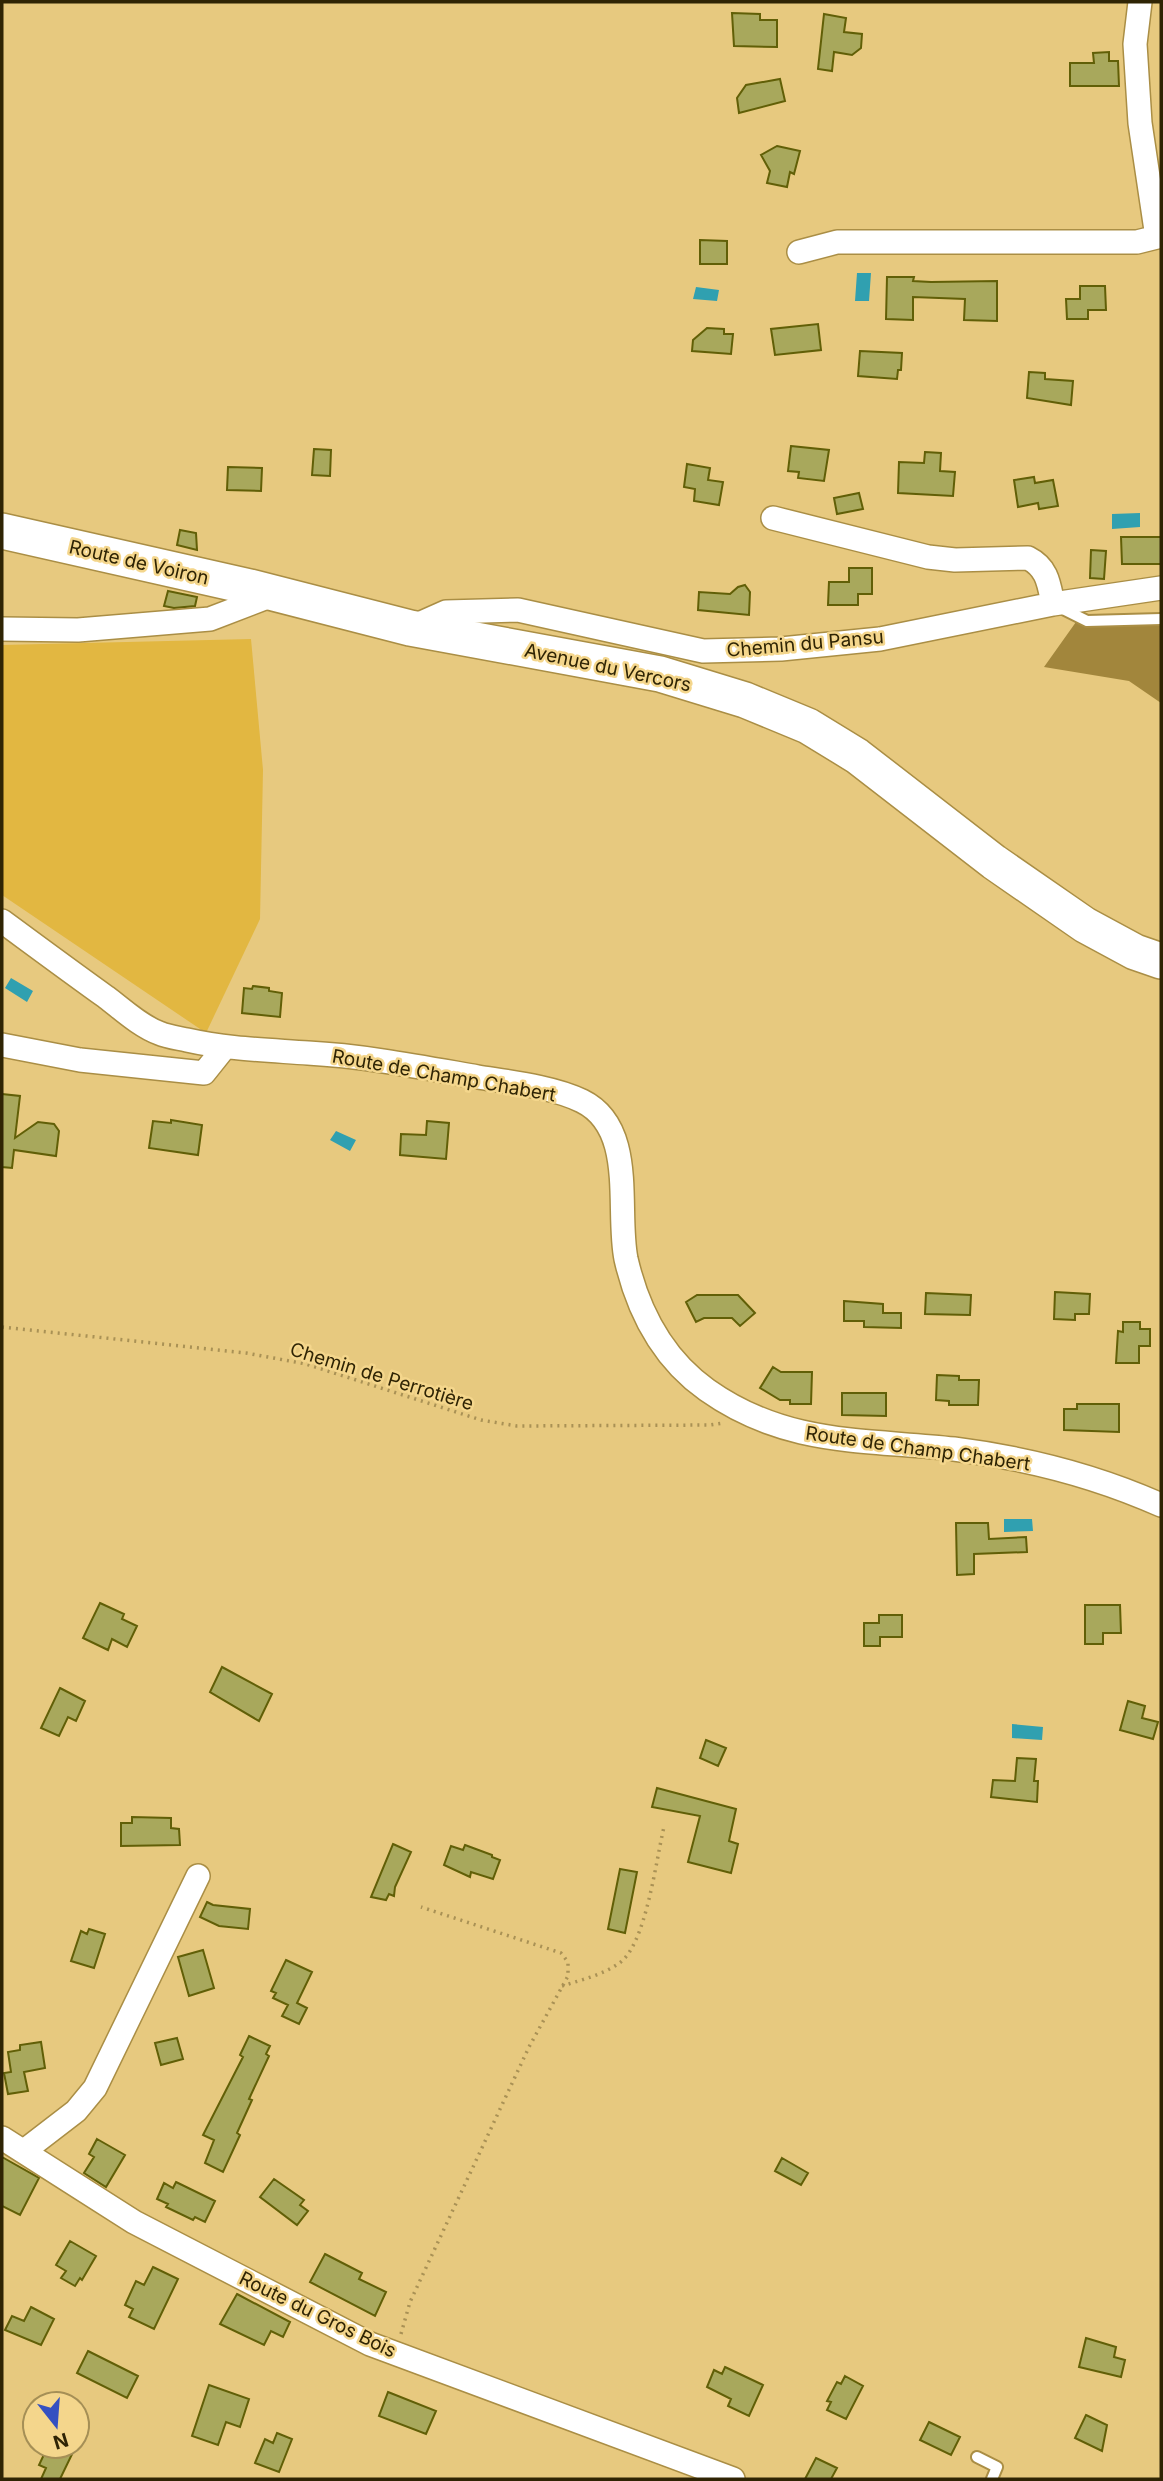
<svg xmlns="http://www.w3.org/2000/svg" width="1163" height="2481" viewBox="0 0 1163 2481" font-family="Inter,sans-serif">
	<rect width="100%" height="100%" fill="#e7c97f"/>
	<path fill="#e2b741" d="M251 639 263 770 260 919 206 1033 2 895V645Z"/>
	<path fill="#a2863c" d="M1161 618V703L1129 681 1044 667 1076 622Z"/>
	<path fill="#30a0b0" d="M857 273H871L869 301H855Z
		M696 287 719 290 717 301 693 299Z
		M1140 513V527L1112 529V514Z
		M11 978 33 991 27 1002 5 988Z
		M336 1131 356 1140 350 1151 330 1140Z
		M1004 1519H1032L1033 1531 1004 1532Z
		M1012 1724 1043 1727 1042 1740 1012 1738Z"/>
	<path fill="#a8a85c" stroke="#615f07" stroke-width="2" d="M732 13 760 14V20H777V47L734 46Z
		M824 14 846 18 844 32 862 34 861 48 852 55 834 52 832 71 818 69Z
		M1109 52V61H1118L1119 86H1070V63H1094L1093 53Z
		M780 79 785 101 739 113 737 98 746 85Z
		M777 146 800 151 794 174 790 172 787 187 767 183 770 171 761 155Z
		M700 240 727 241V264H700Z
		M887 277H914L913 281 931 282 997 281V321L964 320 965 299 913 297V320L886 319Z
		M1080 286H1105L1106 310H1088V319H1067L1066 299H1080Z
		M818 324 821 350 775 355 771 329Z
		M707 328 724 329V334H733L731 354 692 351 693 340Z
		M860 351 902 353 901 370H898L897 379 858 376Z
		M1029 372 1045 373V379L1073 381 1071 405 1027 398Z
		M791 446 829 450 824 481 798 478 799 472 788 471Z
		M314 449 331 450 330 476 312 475Z
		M925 452 941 453 940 471 955 472 953 496 898 493 899 462 924 463Z
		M687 464 710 468 708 480 723 482 719 505 694 501 695 489 684 487Z
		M228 467 262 468 261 491 227 490Z
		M1034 477 1035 483 1053 480 1058 506 1039 509 1038 503 1018 507 1014 480Z
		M859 493 863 509 837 514 834 498Z
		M180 530 196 533 197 550 177 545Z
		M1121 537H1161V564H1122Z
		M1091 550 1106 551 1104 579 1090 578Z
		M849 568H872V594H858V605H828L829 582H849Z
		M745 585 750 592 749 615 698 610 699 592 730 594 738 587Z
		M168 591 197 597 195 606 174 608 164 606Z
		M253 986 269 988V991L282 993 280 1017 242 1013 244 988 252 989Z
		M2 1094 20 1096 15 1138 38 1122 54 1124 59 1131 56 1156 14 1150 12 1168 2 1167Z
		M171 1120 202 1125 198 1155 149 1148 153 1121 171 1123Z
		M427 1121 449 1123 446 1159 400 1155 401 1134 426 1135Z
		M1055 1292 1090 1294 1089 1314H1075V1320L1054 1319Z
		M926 1293 971 1295 970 1315 925 1314Z
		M697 1295H738L755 1313 740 1326 732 1318H704L696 1322 686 1302Z
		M844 1301 883 1304V1313H901V1328L864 1327V1321H844Z
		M1123 1322H1140V1329H1150V1346H1139V1363H1116L1118 1331 1123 1332Z
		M773 1367 781 1372H812L811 1404H790V1400H780L760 1388Z
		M937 1375 959 1376V1380H979L978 1405H949V1401L936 1400Z
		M842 1393H886V1416L842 1415Z
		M1077 1404H1119V1432L1064 1430V1409H1077Z
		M956 1523H988L989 1539 1026 1537 1027 1552 974 1554V1574L957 1575Z
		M100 1603 124 1614 122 1619 137 1626 127 1647 112 1639 108 1650 83 1638Z
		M1085 1605H1120L1121 1633H1103V1644H1085Z
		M879 1615H902V1637H880V1646H864V1623H879Z
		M222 1667 272 1694 259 1721 210 1692Z
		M60 1688 85 1701 76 1721 68 1717 59 1736 41 1728Z
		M1128 1701 1145 1706 1142 1718 1158 1722 1153 1739 1120 1730Z
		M706 1740 726 1748 718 1766 700 1758Z
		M1017 1758 1036 1759 1034 1781H1038L1037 1802 991 1797 993 1780 1015 1781Z
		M657 1788 736 1809 729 1841 738 1844 731 1873 688 1862 700 1816 652 1807Z
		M132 1817 171 1818V1828L179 1829 180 1845 121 1846V1823H132Z
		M393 1844 411 1852 395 1887 394 1896 389 1894 386 1900 371 1897Z
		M465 1845 492 1855V1857L500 1860 493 1879 471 1872 470 1877 444 1865 451 1846 463 1850Z
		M620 1869 637 1872 625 1933 608 1929Z
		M207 1902 213 1905 250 1909 248 1929 219 1926 200 1917Z
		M89 1929 105 1934 94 1968 71 1961 81 1931 87 1934Z
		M203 1950 214 1988 189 1996 178 1957Z
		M286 1960 312 1972 297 2003 307 2008 299 2024 282 2016 288 2005 273 1998 276 1993 271 1991Z
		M249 2036 270 2046 266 2054 269 2056 249 2099 252 2100 237 2133 240 2135 223 2172 205 2163 214 2140 203 2135 243 2057 240 2055Z
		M177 2038 183 2059 161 2065 155 2043Z
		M41 2042 45 2068 24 2072 28 2091 8 2094 4 2073 11 2072 8 2052 20 2050V2045Z
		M97 2139 125 2155 106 2187 84 2173 94 2157 89 2154Z
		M2 2157 39 2178 20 2215 2 2206Z
		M782 2158 808 2173 801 2185 775 2171Z
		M274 2179 304 2200 300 2205 308 2211 297 2225 260 2197Z
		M176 2182 215 2201 205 2222 195 2217 193 2220 166 2207 168 2204 157 2199 164 2183 173 2188Z
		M70 2241 96 2256 82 2280 80 2278 75 2286 61 2278 66 2271 56 2265Z
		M325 2254 362 2273 359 2279 386 2292 375 2316 310 2282Z
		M153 2267 178 2279 154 2329 129 2317 133 2309 125 2305 136 2281 144 2285Z
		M237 2294 290 2322 283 2337 271 2331 264 2345 220 2324Z
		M31 2307 54 2319 41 2345 5 2330 12 2316 24 2321Z
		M1086 2338 1116 2347 1114 2357 1125 2360 1121 2377 1079 2367Z
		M88 2351 138 2376 127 2398 77 2373Z
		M725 2367 763 2385 749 2416 728 2406 731 2399 707 2387 714 2370 722 2374Z
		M845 2376 863 2386 846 2419 827 2410 831 2402 827 2401 837 2382 841 2384Z
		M209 2385 249 2399 240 2427 226 2422 218 2445 192 2436Z
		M388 2392 436 2411 426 2434 379 2416Z
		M1086 2415 1107 2425 1102 2451 1075 2438Z
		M929 2422 960 2437 951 2455 920 2440Z
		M277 2433 292 2439 279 2472 255 2463 265 2439 273 2443Z
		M48 2446H76L60 2479H41L46 2468 39 2465Z
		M816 2458 837 2468 831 2479H805Z"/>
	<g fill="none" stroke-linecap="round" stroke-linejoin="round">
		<g stroke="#aa8e45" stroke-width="14">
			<path id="service" d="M1059 607 1087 621 1161 619
				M977 2457 997 2467 992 2479"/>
		</g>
		<g stroke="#aa8e45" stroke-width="26">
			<path id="minor" d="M799 252 837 242H1137L1157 237 1140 123 1135 44 1140 2
				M773 518 928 557 955 560 1028 558C1048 568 1049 585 1053 604
				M410 628 446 612 518 610 703 651 781 649 880 639 1053 604 1161 588
				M2 629 78 630 210 619 275 594
				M2 921C36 946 71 972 106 997 122 1009 140 1026 159 1033 168 1037 178 1038 187 1040 227 1049 267 1050 308 1053 365 1056 421 1067 478 1077 509 1082 554 1087 582 1101 637 1128 616 1210 626 1259 638 1311 662 1358 707 1390 786 1446 863 1439 954 1449 1025 1458 1096 1476 1161 1505
				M2 1045 80 1060 204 1073 224 1048
				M2 2138 134 2222 370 2344 733 2479
				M24 2151 76 2111 95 2088 198 1876"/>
		</g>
		<g stroke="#aa8e45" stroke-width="38">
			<path id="primary" d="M2 531 250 587 410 628 660 674 745 700 808 726 857 756 994 862 1085 925 1135 952 1161 961"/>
		</g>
		<path stroke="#a99155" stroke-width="3.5" stroke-dasharray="2 5" stroke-linecap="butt" d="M2 1327 246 1353 306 1364 481 1420 517 1426 710 1425 723 1423
			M562 1986C581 1980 602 1975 618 1964 646 1947 656 1859 664 1827
			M401 2334 410 2302 529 2047 568 1976V1962L561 1953 421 1907"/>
		<use href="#service" stroke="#fff" stroke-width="10"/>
		<use href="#minor" stroke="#fff" stroke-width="23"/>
		<use href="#primary" stroke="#fff" stroke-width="35"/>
	</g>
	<g text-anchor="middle" stroke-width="5" stroke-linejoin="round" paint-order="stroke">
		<g font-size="19" fill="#2f2404" stroke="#f4d68c">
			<text transform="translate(139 562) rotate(13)" y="7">Route de Voiron</text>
			<text transform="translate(805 643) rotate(-5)" y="7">Chemin du Pansu</text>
			<text transform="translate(608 667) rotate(12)" y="7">Avenue du Vercors</text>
			<text transform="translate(444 1075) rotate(10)" y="7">Route de Champ Chabert</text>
			<text transform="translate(382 1376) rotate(17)" y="7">Chemin de Perrotière</text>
			<text transform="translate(918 1448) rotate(8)" y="7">Route de Champ Chabert</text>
			<text transform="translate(318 2314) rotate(26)" y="7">Route du Gros Bois</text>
		</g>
	</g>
	<rect width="1163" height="2481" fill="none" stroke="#2f2404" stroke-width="7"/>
	<g transform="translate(56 2425) rotate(163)"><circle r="33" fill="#f4d68c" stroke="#a58f56" stroke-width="2"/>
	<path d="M0-5L12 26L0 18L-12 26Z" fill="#3450c1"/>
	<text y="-10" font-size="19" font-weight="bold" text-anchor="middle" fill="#2f2404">N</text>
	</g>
</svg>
